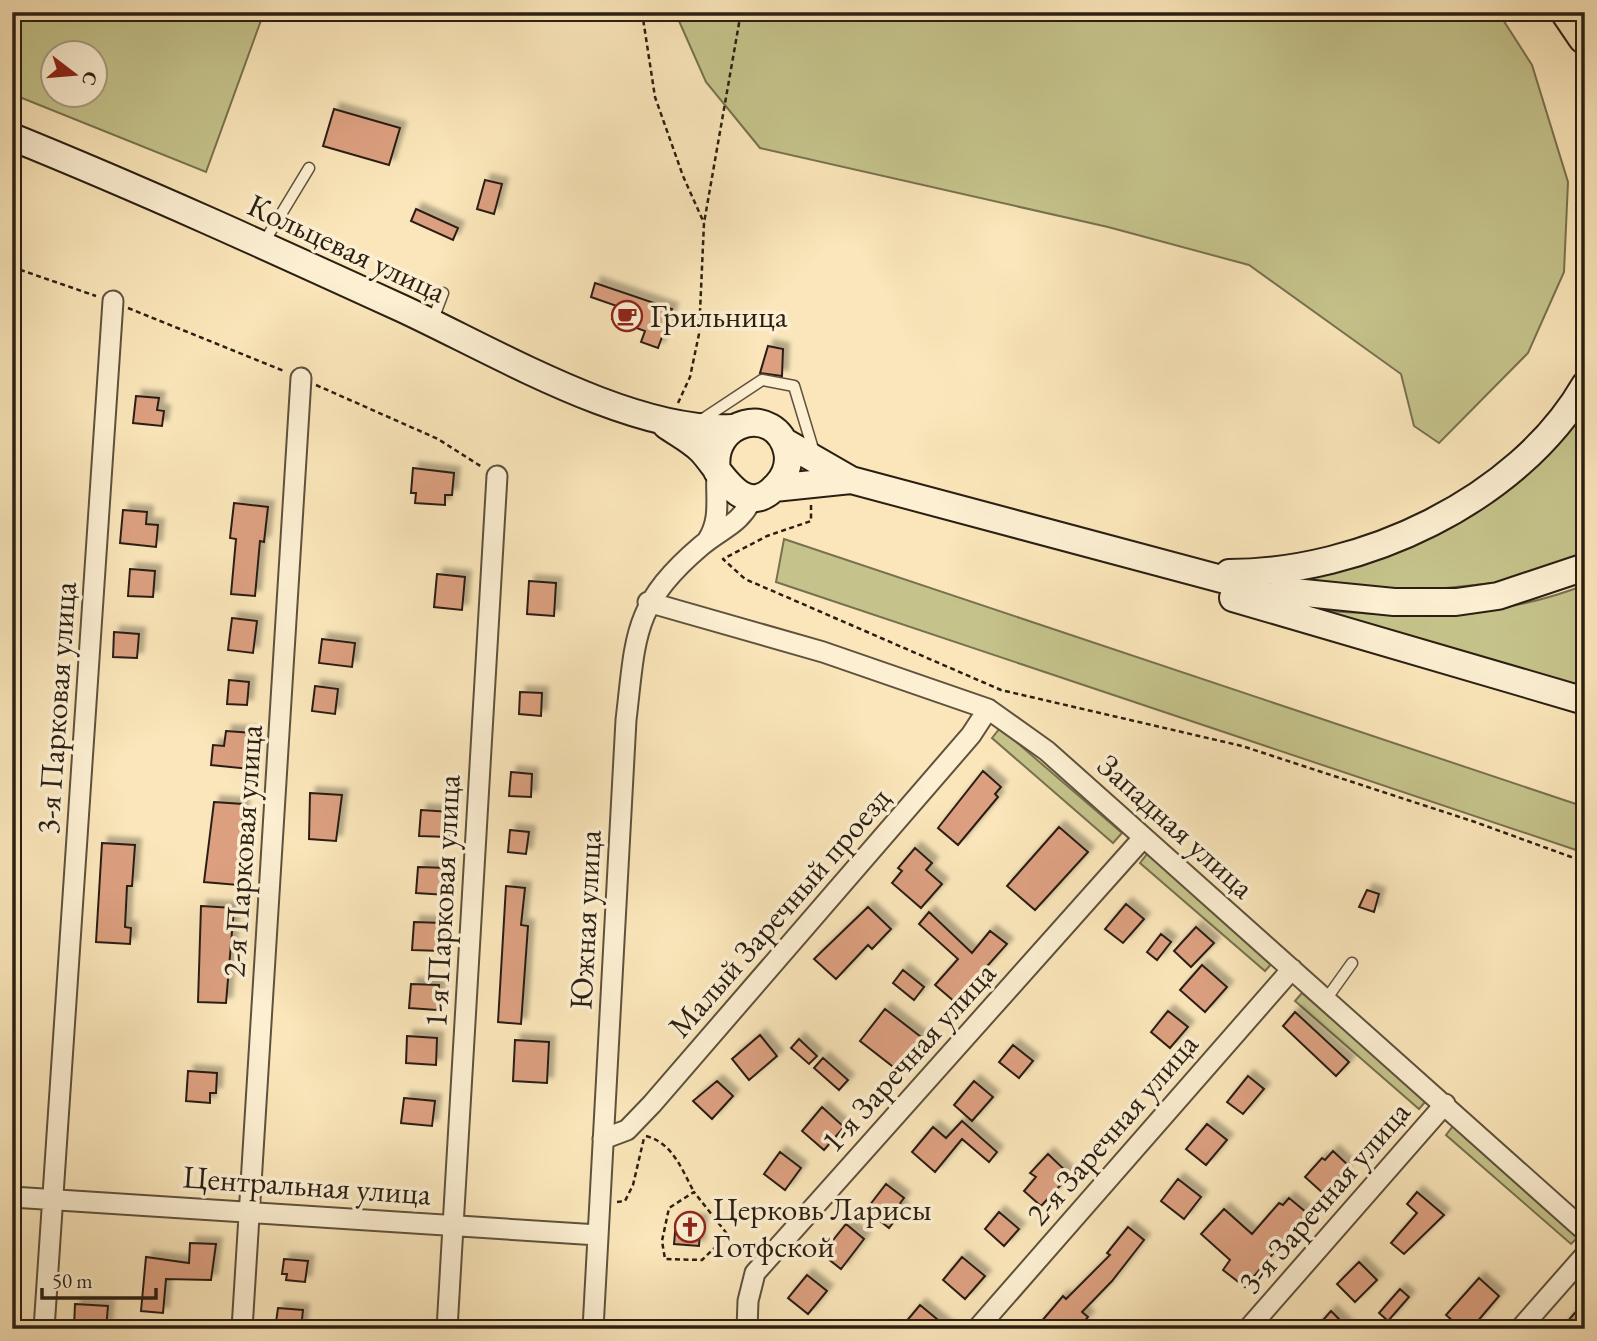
<svg xmlns="http://www.w3.org/2000/svg" width="1597" height="1341" viewBox="0 0 1597 1341" font-family="'EB Garamond',serif">
	<defs>
		<filter id="shadow"><feDropShadow dx="6" dy="-6" stdDeviation="2" flood-color="#0004"/></filter>
	</defs>
	<rect width="100%" height="100%" fill="#fae6ba"/>
	<filter id="stains"><feTurbulence type="fractalNoise" baseFrequency=".00286" numOctaves="4"/><feColorMatrix values="0 0 0 0 .2 0 0 0 0 .09 0 0 0 0 .02 0 0 0 .5 -.17"/></filter>
	<radialGradient id="worn" r=".72"><stop offset=".6" stop-color="#630" stop-opacity="0"/><stop offset="1" stop-color="#630" stop-opacity=".3"/></radialGradient>
	<path fill="#c5c38b" stroke="#78714f" stroke-width="2" fill-rule="evenodd" d="M12 12H264L206 172 12 94ZM94 52V94H52V52Z
		M675 12H1498L1532 65 1568 182 1564 272 1528 353 1439 443 1414 426 1401 374 1249 265 1108 227 760 148 706 82Z
		M1585 402V557L1494 583 1416 591 1279 579 1380 553Z
		M784 539 1585 807V853L776 582Z
		M1585 585V691L1303 609C1403 617 1489 622 1585 585Z
		M1000 728 1122 833 1113 843 992 738Z
		M1147 854 1273 962 1265 971 1140 863Z
		M1302 993 1426 1101 1419 1109 1295 1001Z
		M1453 1126 1579 1236 1571 1244 1446 1135Z"/>
	<path fill="#dca080" stroke="#2b1f13" stroke-width="2" filter="url(#shadow)" d="M334 109 400 128 389 165 323 146Z
		M485 180 502 184 494 214 477 209Z
		M416 209 458 228 453 240 411 221Z
		M595 283 672 309 658 348 641 342 645 331 612 319 617 306 591 297Z
		M768 346 783 349 782 376 760 373Z
		M136 396 159 398 157 410 164 411 162 426 133 423Z
		M413 468 454 473 452 495H445V505L415 503 416 493H411Z
		M234 503 268 507 264 542 260 541 255 596 231 594 236 539 230 538Z
		M123 510 147 512 146 524 158 525 156 547 120 543Z
		M130 569 155 571 153 597 128 596Z
		M437 574 465 577 462 610 434 607Z
		M529 581 556 583 554 616 527 614Z
		M232 618 257 621 253 653 228 650Z
		M114 632 139 634 137 658 113 657Z
		M322 639 355 643 352 667 319 663Z
		M229 680 249 682 247 705 227 704Z
		M315 686 338 689 335 714 312 711Z
		M520 692 542 693 541 716 519 714Z
		M226 731 253 733 250 769 211 765 213 745 224 746Z
		M983 771 1001 787 995 794 998 797 958 845 938 828Z
		M511 772 532 774 531 797 509 796Z
		M310 793 342 795 336 841 309 839Z
		M214 802 243 804 238 885 204 882Z
		M421 810 451 812 449 837 419 836Z
		M1059 827 1088 852 1035 910 1007 886Z
		M510 830 529 832 526 854 508 852Z
		M102 843 135 845 132 886H127L125 927 131 928 130 944 96 942Z
		M915 848 932 863 926 870 942 884 921 908 892 883 902 871 898 868Z
		M418 867 448 868 447 895 416 893Z
		M506 886 525 888 521 925 528 926 521 1024 498 1022Z
		M1367 890 1379 894 1374 912 1359 907Z
		M1126 904 1144 919 1123 943 1105 929Z
		M201 906 234 908 226 1003 198 1002Z
		M868 907 891 929 872 949 868 945 836 979 814 959Z
		M929 912 972 953 990 931 1007 944 955 1002 935 985 958 959 919 924Z
		M414 922 443 923 442 951 412 950Z
		M1196 927 1214 943 1191 967 1174 951Z
		M1161 934 1171 942 1157 960 1147 952Z
		M1202 965 1227 987 1205 1012 1180 990Z
		M903 970 924 987 914 1000 893 983Z
		M411 984 439 985 437 1010 409 1008Z
		M885 1009 921 1037 896 1069 860 1041Z
		M1168 1011 1188 1027 1170 1048 1151 1032Z
		M1295 1012 1349 1062 1336 1076 1283 1026Z
		M760 1035 777 1056 749 1080 732 1059Z
		M407 1036 437 1038 436 1065 406 1063Z
		M799 1039 817 1056 809 1064 791 1048Z
		M515 1040 549 1042 547 1083 513 1081Z
		M1013 1045 1033 1061 1019 1078 999 1062Z
		M823 1058 848 1080 839 1090 814 1068Z
		M188 1071 217 1073 216 1093H210V1103L186 1101Z
		M1248 1076 1264 1089 1243 1114 1227 1102Z
		M717 1081 733 1096 712 1119 693 1101Z
		M974 1081 993 1097 972 1121 954 1105Z
		M404 1098 435 1101 432 1126 401 1123Z
		M822 1107 844 1127 824 1150 802 1131Z
		M962 1121 997 1152 989 1162 962 1139 935 1172 912 1152 933 1127 946 1138Z
		M1207 1124 1227 1140 1206 1165 1186 1149Z
		M1333 1151 1349 1166 1324 1194 1305 1177 1322 1158 1325 1160Z
		M780 1152 801 1168 785 1190 764 1174Z
		M1048 1154 1070 1175 1041 1206 1024 1191 1036 1177 1030 1173Z
		M1178 1179 1201 1197 1184 1219 1161 1201Z
		M886 1184 904 1198 898 1206 903 1210 889 1228 866 1210Z
		M1417 1192 1444 1215 1404 1254 1391 1243 1417 1213 1407 1204Z
		M1289 1198 1307 1213 1245 1287 1223 1270 1230 1260 1201 1234 1224 1209 1252 1234 1279 1203 1283 1205Z
		M999 1212 1019 1229 1004 1246 985 1229Z
		M682 1220 701 1221 699 1246 674 1244 676 1222Z
		M846 1224 864 1239 841 1269 822 1254Z
		M1128 1227 1144 1240 1112 1281 1082 1312 1088 1317 1078 1329H1035L1063 1296 1066 1299 1110 1255 1107 1253Z
		M190 1243 216 1244 211 1280 166 1279 163 1313 141 1311 146 1257 189 1263Z
		M962 1257 985 1276 965 1299 943 1280Z
		M284 1259 308 1261 305 1282 286 1280 287 1274H282Z
		M1359 1262 1377 1280 1355 1302 1337 1284Z
		M807 1275 827 1291 808 1314 788 1298Z
		M1479 1278 1499 1296 1471 1329H1462L1446 1315Z
		M1400 1289 1409 1297 1388 1321 1379 1313Z
		M1585 1301V1329H1561Z
		M75 1304 108 1306 106 1329 74 1327Z
		M920 1305 949 1329H900Z
		M278 1308 303 1310 301 1329H275Z
		M1331 1311 1349 1329H1315Z"/>
	<g fill="none" stroke-linecap="round" stroke-linejoin="round">
		<g stroke="#5f513d" stroke-width="13">
			<path id="lane" d="M263 244 309 168
				M432 322 443 293
				M700 421 762 380 794 386 813 449
				M1327 998 1352 963"/>
		</g>
		<g stroke="#5f513d" stroke-width="23">
			<path id="street" d="M707 541C722 519 715 496 717 471
				M648 602 823 652 988 709 1047 751 1585 1231
				M603 1139 627 1130 652 1104 971 735 988 709
				M12 1197 598 1235
				M44 1329 113 301
				M242 1329 301 378
				M447 1329 497 476
				M593 1329 626 720C636 636 632 605 701 546 725 526 739 526 754 496
				M747 1329 748 1301 755 1273 1143 838
				M977 1329 1292 969
				M1248 1329 1445 1104
				M1520 1329 1585 1255"/>
		</g>
		<g stroke="#2b1f13" stroke-width="30">
			<path id="secondary" d="M12 137C143 190 272 249 401 308 492 350 632 434 732 428
				M666 425C677 433 691 440 701 450 720 469 743 523 777 485 786 475 790 464 787 451 776 404 709 419 717 471
				M785 442 851 480 1255 588 1394 602H1456L1498 596 1585 567
				M774 488 851 480
				M1229 573C1361 573 1518 501 1585 385
				M1233 598 1585 701"/>
		</g>
		<g stroke="#2b1f13" stroke-width="37">
			<path id="highway" d="M1568 12 1585 37"/>
		</g>
		<path stroke="#2b1f13" stroke-width="2.5" stroke-dasharray="5 3.5" stroke-linecap="butt" d="M642 12 655 97 683 176 704 223
			M12 267 96 296
			M128 308 284 371
			M316 385 438 439 482 467
			M678 403 690 377 699 334 704 223 741 12
			M811 505V521L767 536 723 559 745 579 1001 690 1242 746 1475 822 1585 862
			M646 1136C673 1143 682 1170 694 1192
			M617 1202 625 1201 633 1185 644 1138
			M729 1234 702 1260 665 1259 662 1241 669 1208 694 1192 746 1258"/>
		<use href="#lane" stroke="#fcefd2" stroke-width="10"/>
		<use href="#street" stroke="#fcefd2" stroke-width="19"/>
		<use href="#secondary" stroke="#fcefd2" stroke-width="26"/>
		<use href="#highway" stroke="#fae6ba" stroke-width="33"/>
	</g>
	<defs>
		<g id="cafe-ring" transform="scale(1.575)"><circle r="9.5" fill="#fcefd2" stroke="#8f2418" stroke-width="1.5"/><path d="M-5.5-4.5H6V0H3Q3 3.5 0 3.5H-2.5Q-5.5 3.5-5.5 0ZM3-3.2v2h1.7v-2ZM-6 4.5H4V6H-6Z" fill="#8f2418"/></g>
		<g id="church-ring" transform="scale(1.575)"><circle r="9.5" fill="#fcefd2" stroke="#8f2418" stroke-width="1.5"/><path d="M-1.2-6h2.4v3.5h3.3v2.4h-3.3V6h-2.4V-.1h-3.3v-2.4h3.3Z" fill="#8f2418"/></g>
	</defs>
	<g fill-rule="evenodd">
		<use href="#cafe-ring" x="627" y="316"/>
		<use href="#church-ring" x="690" y="1227"/>
	</g>
	<g text-anchor="middle" stroke-width="7" stroke-linejoin="round" paint-order="stroke">
		<g font-size="32" fill="#2b1f13" stroke="#fcefd2">
			<text transform="translate(347 248) rotate(25)" y="11">Кольцевая улица</text>
			<text transform="translate(56 708) rotate(-86)" y="11">3-я Парковая улица</text>
			<text transform="translate(1176 826) rotate(42)" y="11">Западная улица</text>
			<text transform="translate(242 851) rotate(-86)" y="11">2-я Парковая улица</text>
			<text transform="translate(442 901) rotate(-87)" y="11">1-я Парковая улица</text>
			<text transform="translate(779 912) rotate(-49)" y="11">Малый Заречный проезд</text>
			<text transform="translate(585 920) rotate(-87)" y="11">Южная улица</text>
			<text transform="translate(908 1057) rotate(-48)" y="11">1-я Заречная улица</text>
			<text transform="translate(1112 1129) rotate(-49)" y="11">2-я Заречная улица</text>
			<text transform="translate(307 1185) rotate(4)" y="11">Центральная улица</text>
			<text transform="translate(1324 1197) rotate(-49)" y="11">3-я Заречная улица</text>
		</g>
		<g font-size="32" fill="#2b1f13" stroke="#fcefd2" text-anchor="start">
			<text x="650" y="327">Грильница</text>
			<text x="713" y="1220">Церковь Ларисы<tspan x="713" dy="37">Готфской</tspan></text>
		</g>
	</g>
	<rect width="1597" height="1341" fill="none" stroke="#fae6ba" stroke-width="42"/>
	<rect x="14" y="14" width="1569" height="1313" fill="none" stroke="#2b1f13" stroke-width="3.5"/>
	<rect x="21" y="21" width="1555" height="1299" fill="none" stroke="#2b1f13" stroke-width="2"/>
	<g transform="translate(74 74) rotate(106)"><circle r="33" fill="#fcefd2" stroke="#a89c86" stroke-width="2"/>
	<path d="M0-5L12 26L0 18L-12 26Z" fill="#8f2418"/>
	<text y="-10" font-size="19" font-weight="bold" text-anchor="middle" fill="#2b1f13">С</text>
	</g>
	<path d="M42 1288v10h114v-10" fill="none" stroke="#2b1f13" stroke-width="3.5"/>
	<text x="52" y="1288" font-size="21" fill="#2b1f13" stroke="#fcefd2" stroke-width="5" paint-order="stroke">50 m</text>
	<rect width="100%" height="100%" filter="url(#stains)"/>
	<rect width="100%" height="100%" fill="url(#worn)"/>
</svg>
